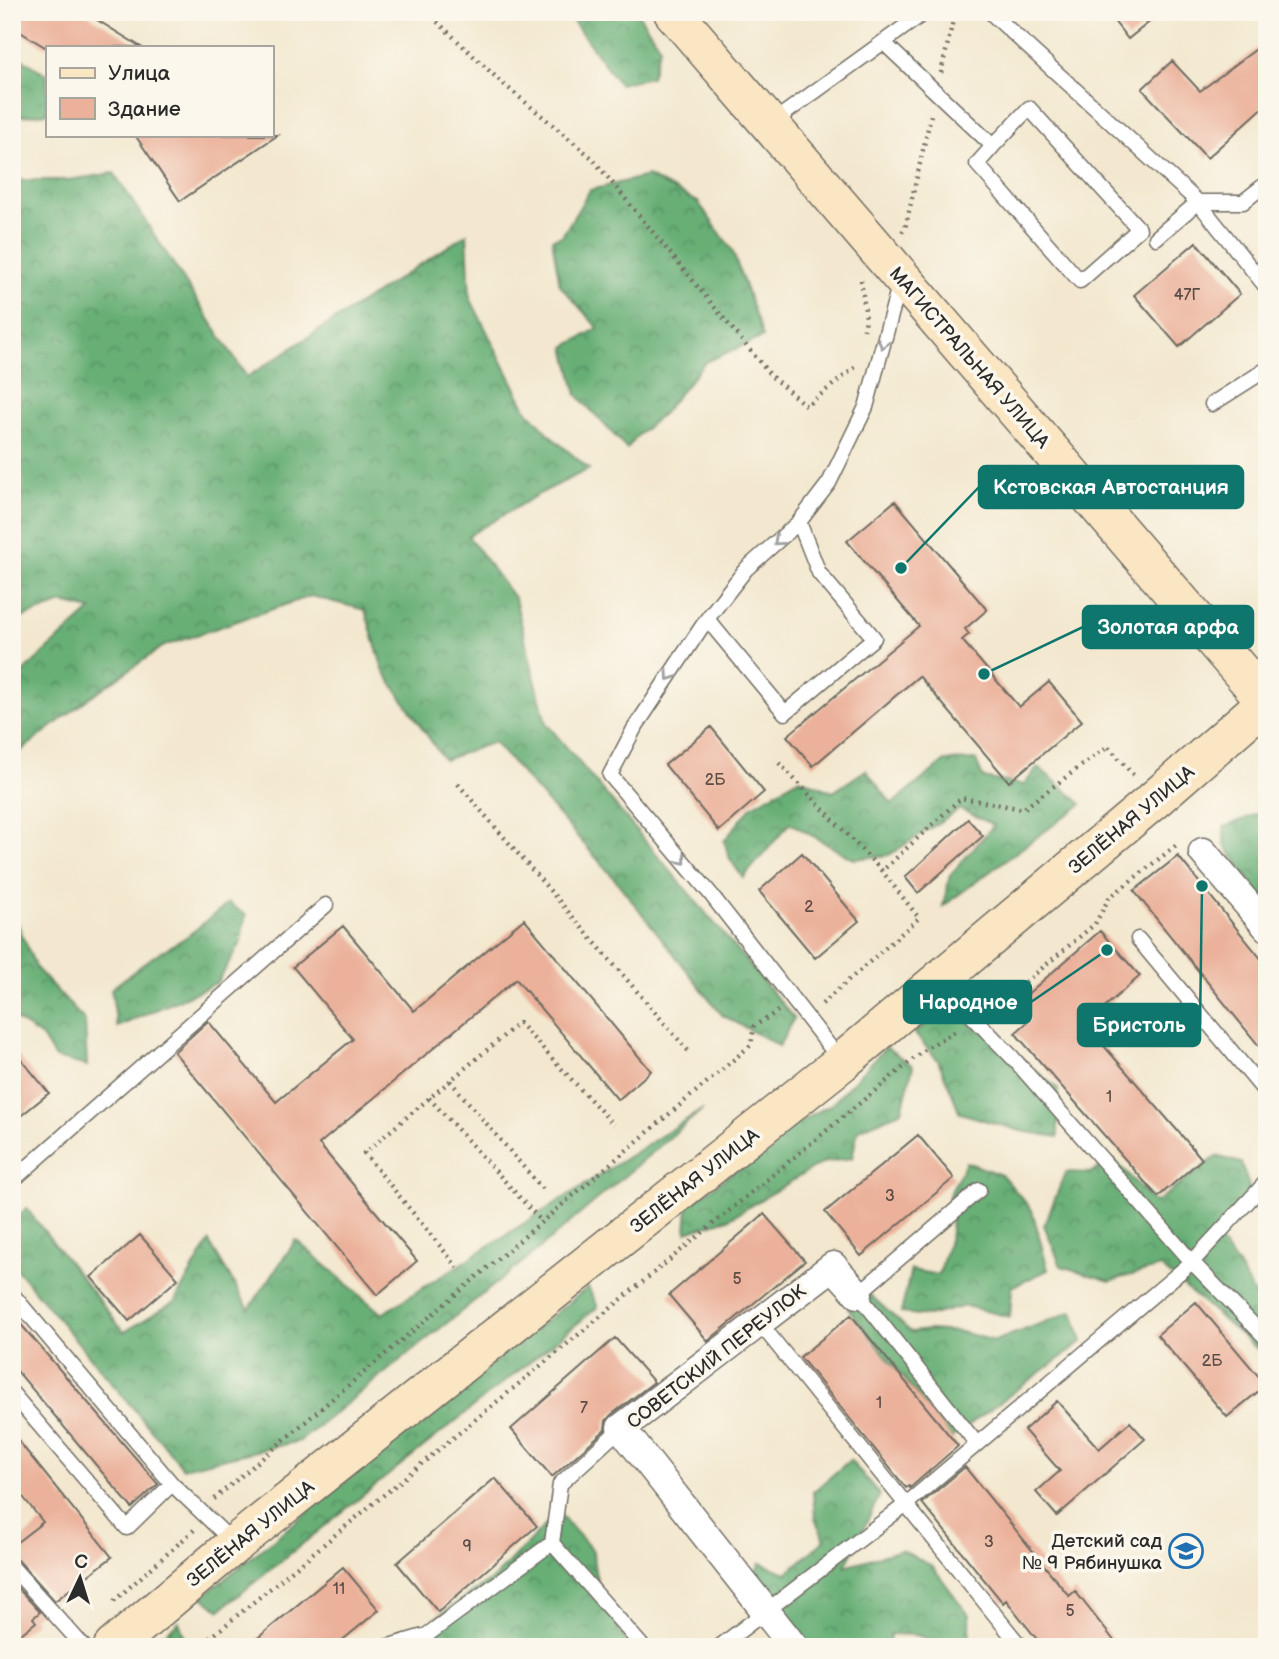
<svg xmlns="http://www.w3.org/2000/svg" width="1279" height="1659" viewBox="0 0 1279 1659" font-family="'Balsamiq Sans',sans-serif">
	<defs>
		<pattern id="forest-crowns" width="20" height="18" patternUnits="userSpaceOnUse" patternTransform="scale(1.75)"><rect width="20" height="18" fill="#67af76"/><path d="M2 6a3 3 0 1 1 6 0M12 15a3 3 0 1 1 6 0" fill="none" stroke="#558f61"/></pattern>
	</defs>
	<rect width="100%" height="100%" fill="#fbf7ec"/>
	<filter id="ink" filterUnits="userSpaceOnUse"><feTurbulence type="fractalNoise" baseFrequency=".0143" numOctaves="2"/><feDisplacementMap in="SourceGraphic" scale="14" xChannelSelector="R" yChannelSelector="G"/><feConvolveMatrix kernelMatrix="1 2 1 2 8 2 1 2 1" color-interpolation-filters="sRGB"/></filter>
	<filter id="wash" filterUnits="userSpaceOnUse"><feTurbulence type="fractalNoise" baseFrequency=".00686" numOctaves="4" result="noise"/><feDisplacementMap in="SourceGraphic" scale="28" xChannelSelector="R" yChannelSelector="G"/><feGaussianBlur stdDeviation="1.57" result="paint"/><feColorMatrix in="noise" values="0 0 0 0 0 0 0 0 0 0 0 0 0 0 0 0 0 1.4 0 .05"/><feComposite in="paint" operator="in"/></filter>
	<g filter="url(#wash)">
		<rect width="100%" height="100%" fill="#f3e8cf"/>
		<path fill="url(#forest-crowns)" stroke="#496d50" stroke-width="2" d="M566 12H637L660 47 651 77 619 84Z
			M12 52 47 75V113L12 117Z
			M114 173 247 377 467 234 470 298 526 409 554 439 589 469 539 494 468 536 515 599 546 723 794 1018 779 1046 722 1015 613 877 494 742 444 760 383 670 365 610 311 596 164 646 90 697 12 758V682L91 610 63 603 12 621V180H68Z
			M647 176 698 202 732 250 763 337 705 362 663 413 636 437 627 449 577 395 565 347 598 328 560 285 552 239 562 236 590 190Z
			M976 760 983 778 1024 785 1038 767 1082 804 943 906 950 875 994 825 960 809 889 855 853 859 790 823 743 878 730 859 724 841 751 807 800 778 833 792 866 770 892 804 945 761Z
			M1267 810V905L1224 844V827Z
			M228 903 246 915 240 944 217 983 117 1027 111 989 154 956 188 936Z
			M12 910 36 968 85 1021 87 1066 55 1058 42 1037 12 1017Z
			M948 1009 1006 1045 1058 1089V1137L1021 1131 960 1113 938 1060 914 1033Z
			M886 1047 913 1066 902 1111 858 1130 852 1158 822 1163 728 1219 686 1232 688 1206 757 1154 788 1128 832 1104Z
			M703 1109 539 1249 300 1441 183 1468 12 1264V1227L26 1208 124 1332 174 1302 209 1242 249 1309 296 1240 382 1314Z
			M1217 1156 1241 1163 1255 1204 1214 1235 1236 1262 1259 1303 1257 1349 1161 1267 1110 1281 1061 1266 1044 1225 1066 1172 1090 1173 1114 1160 1155 1203Z
			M966 1162 1002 1175 1032 1210 1048 1270 1012 1287 1010 1317 965 1306 928 1316 901 1313 911 1270 939 1275 951 1233 949 1195Z
			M588 1287 598 1307 220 1610 202 1597Z
			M869 1294 911 1332 929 1330 961 1332 995 1341 1073 1311 1082 1342 951 1438 848 1308Z
			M850 1460 880 1495 845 1566 901 1550 932 1566 969 1615 970 1647H950L916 1635 890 1634 889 1647H795L743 1598 760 1563 786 1573 825 1540 815 1519 813 1492Z
			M558 1512 593 1551C593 1585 611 1619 630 1647H443L435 1618 494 1578Z
			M179 1622 187 1643 182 1647H148Z"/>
		<g id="blocks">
			<path fill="#ebb19a" d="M12 12H84L141 47H45L12 27Z
				M1107 12H1162L1128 39Z
				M1267 41V104L1207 158 1142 89 1172 61 1200 91Z
				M135 135H278L180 201Z
				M1196 242 1240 294 1179 347 1134 295Z
				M895 501 987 610 965 629 969 634 962 640 1019 707 1049 682 1082 721 1009 782 919 676 813 766 787 736 919 626 847 541Z
				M711 727 764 792 719 831 665 765Z
				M968 819 983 836 918 893 905 877Z
				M802 853 859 921 815 958 759 891Z
				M1178 856 1267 966V1056L1134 891Z
				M524 919 651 1071 618 1100 516 979 319 1144 417 1261 377 1295 174 1052 208 1021 276 1102 353 1039 293 967 343 926 414 1011Z
				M1100 931 1140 976 1085 1024 1202 1159 1158 1197 1015 1033 1030 1020 1016 1004Z
				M12 1048 49 1093 12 1123Z
				M918 1135 954 1178 861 1256 825 1212Z
				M764 1214 805 1261 708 1341 669 1295Z
				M140 1235 178 1279 129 1321 91 1277Z
				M1196 1302 1266 1385 1227 1417 1157 1335Z
				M12 1314 158 1484 132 1508 12 1365Z
				M851 1315 958 1446 910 1488 909 1486 906 1488 800 1357Z
				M615 1338 654 1382 611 1415 606 1421 605 1430 552 1477 511 1429Z
				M1057 1401 1099 1449 1130 1422 1145 1439 1057 1516 1036 1492 1060 1471 1024 1430Z
				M12 1433 112 1557 55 1601 19 1561 12 1558V1546L43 1522 12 1483Z
				M965 1467 1069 1596 1075 1591 1119 1647H1043L1006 1600 1003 1603 922 1503Z
				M495 1478 537 1526 438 1612 397 1563Z
				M343 1567 379 1610 334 1647H247Z
				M12 1582 40 1612 33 1618 36 1622 12 1641Z"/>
		</g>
	</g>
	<g filter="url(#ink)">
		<use href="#blocks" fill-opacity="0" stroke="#716d64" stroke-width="2"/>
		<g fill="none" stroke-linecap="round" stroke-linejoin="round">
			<g stroke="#716d64" stroke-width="17">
				<path id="lane" d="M990 12 1198 202H1243L1267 183
					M883 42 993 146 1029 108 1139 229 1080 281 977 164 993 146
					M770 124 925 12
					M1156 238 1198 202 1267 288
					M1212 404 1267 369
					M707 619 785 713 874 638 819 573 799 522
					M1138 939 1267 1094
					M939 982 1013 1058 1192 1262 1267 1181
					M841 1061 709 892 610 775 634 729 707 619 746 569 799 522 829 483 866 407 900 282
					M12 1181 326 905
					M12 1294 172 1484 234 1543
					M758 1321 1021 1647
					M12 1393 127 1528 172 1484
					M977 1444 858 1294 979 1190
					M552 1543 643 1647
					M12 1567 84 1647
					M386 1647 427 1635 552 1543 560 1484 621 1428
					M719 1647 905 1505 1192 1262 1267 1339"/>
			</g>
			<g stroke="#716d64" stroke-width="31">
				<path id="street" d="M1203 852 1267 927
					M794 1647 621 1428 833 1266 858 1294"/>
			</g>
			<g stroke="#716d64" stroke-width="41">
				<path id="secondary" d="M673 12 1267 702
					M113 1647 235 1544 842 1062 1155 799 1266 702"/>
			</g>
			<path stroke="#716d64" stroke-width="4.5" stroke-dasharray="2 5" stroke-linecap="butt" d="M427 12 500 81 591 157 772 377 806 406 857 366
				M941 73 955 12
				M902 232 905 229 931 115
				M861 280 866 318 864 330
				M779 763 882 871 961 798 1023 809 1108 746 1135 777
				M458 784 691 1054
				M822 1004 919 918 882 871
				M993 1009 1095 924 1109 898 1178 844
				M450 1081 545 1192
				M429 1098 542 1222
				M458 1268 364 1153 519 1023 614 1125
				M214 1499 751 1045 754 1026 778 1011
				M114 1601 194 1530
				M199 1647 928 1047 958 1030"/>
			<use href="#lane" stroke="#fff" stroke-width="14"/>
			<use href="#street" stroke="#fff" stroke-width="28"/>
			<use href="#secondary" stroke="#fbe6c4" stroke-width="38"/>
		</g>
		<defs><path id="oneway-chevron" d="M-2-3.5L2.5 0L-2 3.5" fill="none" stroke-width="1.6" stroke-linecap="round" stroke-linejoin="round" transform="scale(1.75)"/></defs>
		<g stroke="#a0a0a0">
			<use href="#oneway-chevron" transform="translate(883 344) rotate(105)"/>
			<use href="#oneway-chevron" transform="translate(778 541) rotate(139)"/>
			<use href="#oneway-chevron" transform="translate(670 676) rotate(124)"/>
			<use href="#oneway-chevron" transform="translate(682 860) rotate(50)"/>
		</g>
	</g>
	<defs>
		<g id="school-ring" transform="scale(1.75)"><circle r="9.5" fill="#fbf7ec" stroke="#1f6fb2" stroke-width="1.5"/><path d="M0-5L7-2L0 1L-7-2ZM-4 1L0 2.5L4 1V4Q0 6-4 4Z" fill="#1f6fb2"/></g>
	</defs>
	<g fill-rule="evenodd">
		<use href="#school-ring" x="1186" y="1551"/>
	</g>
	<g text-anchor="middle" stroke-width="7" stroke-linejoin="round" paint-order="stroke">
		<g font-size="16" fill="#5b4c47">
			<text x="1187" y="300">47Г</text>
			<text x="715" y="785">2Б</text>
			<text x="809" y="912">2</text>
			<text x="1109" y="1102">1</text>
			<text x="890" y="1201">3</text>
			<text x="737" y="1284">5</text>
			<text x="1212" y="1366">2Б</text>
			<text x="879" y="1408">1</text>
			<text x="584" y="1413">7</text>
			<text x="989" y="1547">3</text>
			<text x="467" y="1551">9</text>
			<text x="339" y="1594">11</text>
			<text x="1070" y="1616">5</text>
		</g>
		<g font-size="19" fill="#2b2b2b" stroke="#fbf7ec">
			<text transform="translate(970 357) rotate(49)" y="7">МАГИСТРАЛЬНАЯ УЛИЦА</text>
			<text transform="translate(1131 819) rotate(-40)" y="7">ЗЕЛЁНАЯ УЛИЦА</text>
			<text transform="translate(694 1180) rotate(-38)" y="7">ЗЕЛЁНАЯ УЛИЦА</text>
			<text transform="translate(716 1356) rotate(-38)" y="7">СОВЕТСКИЙ ПЕРЕУЛОК</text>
			<text transform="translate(250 1533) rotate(-39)" y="7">ЗЕЛЁНАЯ УЛИЦА</text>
		</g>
		<g font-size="19" fill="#2b2b2b" stroke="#fbf7ec" text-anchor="end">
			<text x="1162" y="1547">Детский сад<tspan x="1162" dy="22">№ 9 Рябинушка</tspan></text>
		</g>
	</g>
	<path fill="none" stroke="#0f766e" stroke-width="2.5" d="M901 568L979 487M984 674L1083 627M1107 950L1031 1002M1202 886L1200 1025"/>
	<g fill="#0f766e" stroke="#fbf7ec" stroke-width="2.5">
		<circle cx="901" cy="568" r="7"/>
		<circle cx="984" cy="674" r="7"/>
		<circle cx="1107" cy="950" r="7"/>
		<circle cx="1202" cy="886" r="7"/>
	</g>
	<g fill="#0f766e" stroke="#0f766e" stroke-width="2.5">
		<rect x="979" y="466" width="264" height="42" rx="7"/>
		<rect x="1083" y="606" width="170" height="42" rx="7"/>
		<rect x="904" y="981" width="127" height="42" rx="7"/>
		<rect x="1078" y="1004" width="122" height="42" rx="7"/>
	</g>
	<g font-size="21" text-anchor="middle" font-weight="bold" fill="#fff">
		<text x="1111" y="494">Кстовская Автостанция</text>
		<text x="1168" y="634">Золотая арфа</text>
		<text x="968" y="1009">Народное</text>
		<text x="1139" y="1032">Бристоль</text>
	</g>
	<rect width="1279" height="1659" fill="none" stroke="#fbf7ec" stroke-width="42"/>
	<rect x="46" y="46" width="228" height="91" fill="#fbf7ec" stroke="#a8a59f" stroke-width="2"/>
	<rect x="60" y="68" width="35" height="10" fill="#fbe6c4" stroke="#a8a59f" stroke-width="2"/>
	<text x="108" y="80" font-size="21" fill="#2b2b2b">Улица</text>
	<rect x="60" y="98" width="35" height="21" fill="#ebb19a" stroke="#a8a59f" stroke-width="2"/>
	<text x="108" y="116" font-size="21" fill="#2b2b2b">Здание</text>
	<g transform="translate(80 1578) rotate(4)" stroke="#fbf7ec" stroke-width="5" paint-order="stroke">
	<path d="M0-5L12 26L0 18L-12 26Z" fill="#2b2b2b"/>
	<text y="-10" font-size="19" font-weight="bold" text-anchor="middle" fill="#2b2b2b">С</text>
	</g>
</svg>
